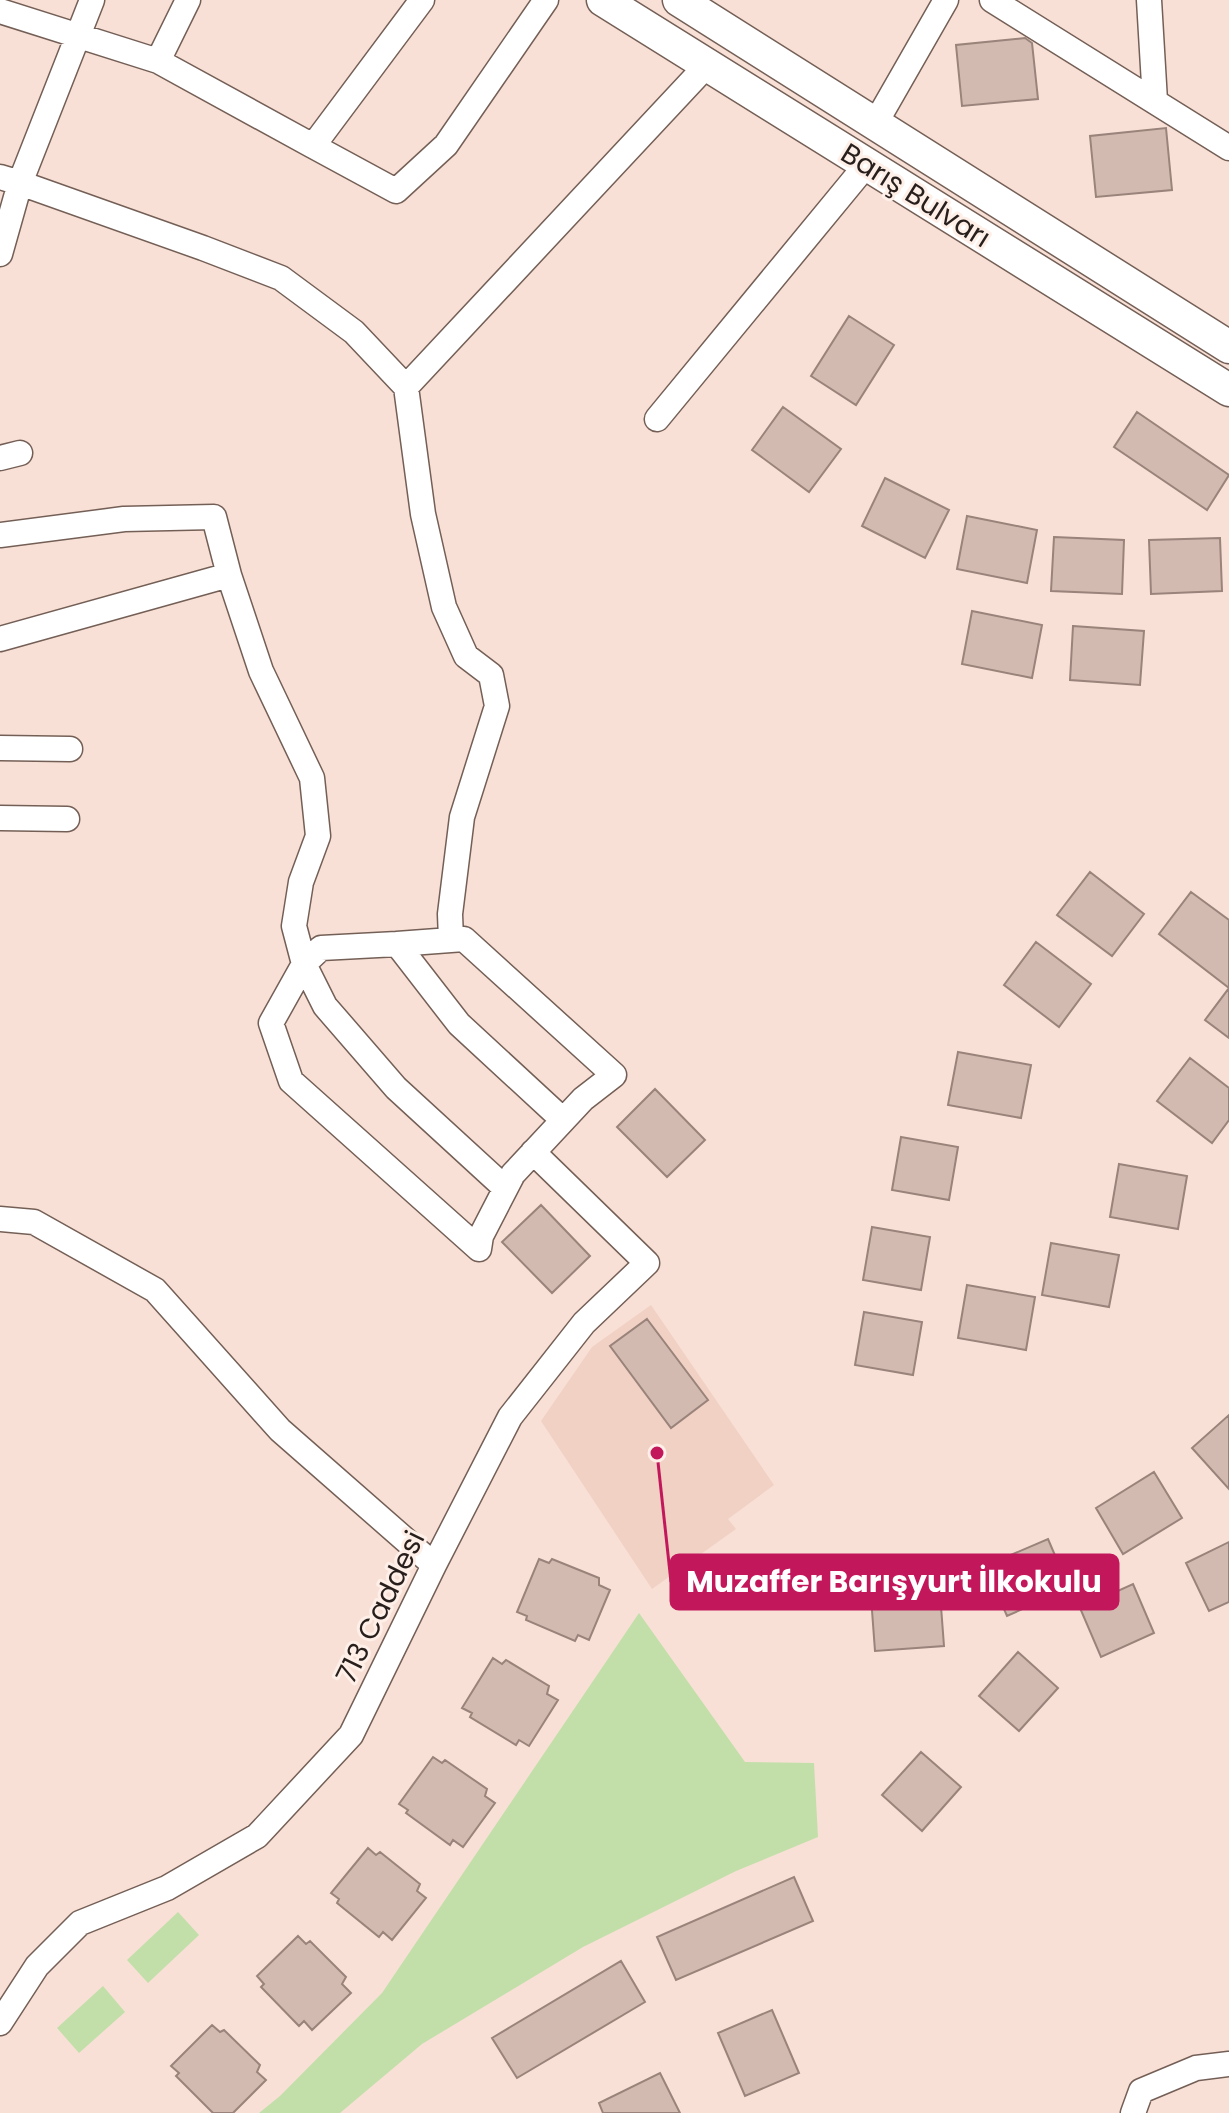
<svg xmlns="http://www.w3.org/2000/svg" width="1229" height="2113" viewBox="0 0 1229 2113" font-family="Poppins,sans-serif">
	<rect width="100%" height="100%" fill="#f8e0d6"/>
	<path fill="#f1d1c4" d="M651 1305 774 1485 728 1519 736 1529 652 1589 541 1421 592 1347Z"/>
	<path fill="#c2dfa9" d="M639 1613 745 1762 814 1763 818 1837 736 1871 583 1947 422 2044 340 2113H259L280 2096 382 1993Z
		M178 1912 199 1935 148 1983 127 1960Z
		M103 1986 125 2012 79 2053 57 2028Z"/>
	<path fill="#d2bab0" stroke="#99837a" stroke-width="2" d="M1025 38 1032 43 1038 99 962 106 956 45Z
		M1166 128 1172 190 1096 197 1090 136Z
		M849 316 894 345 856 405 811 376Z
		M783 407 841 449 809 492 752 450Z
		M1137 412 1229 475 1207 510 1114 447Z
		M885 478 949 510 925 558 862 526Z
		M967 516 1037 530 1027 583 957 569Z
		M1054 537 1124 540 1122 594 1051 591Z
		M1220 538 1222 591 1151 594 1149 540Z
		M972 611 1042 625 1032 678 962 664Z
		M1073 626 1144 631 1140 685 1070 680Z
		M1090 872 1144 914 1112 956 1057 915Z
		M1191 892 1229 920V988L1159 934Z
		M1036 942 1091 984 1059 1027 1004 985Z
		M1229 988V1038L1205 1020Z
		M958 1052 1031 1065 1021 1118 948 1105Z
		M1190 1058 1229 1088V1120L1212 1143 1157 1101Z
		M655 1089 705 1140 667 1177 617 1127Z
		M901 1137 958 1147 949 1200 892 1190Z
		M1119 1164 1187 1176 1178 1229 1110 1217Z
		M541 1205 590 1256 552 1293 502 1242Z
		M872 1227 930 1237 921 1290 863 1280Z
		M1051 1243 1119 1255 1109 1307 1042 1295Z
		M967 1285 1035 1297 1026 1350 958 1338Z
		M864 1312 922 1322 913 1375 855 1365Z
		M647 1319 708 1400 671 1428 610 1346Z
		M1229 1415V1489L1192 1448Z
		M1154 1472 1182 1518 1123 1554 1096 1508Z
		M1048 1539 1069 1588 1007 1616 985 1566Z
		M1229 1542V1602L1209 1611 1186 1563Z
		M539 1559 549 1563 552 1559 599 1578V1585L610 1590 589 1640 578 1635 575 1641 526 1620 527 1616 517 1612Z
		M1133 1584 1154 1633 1101 1657 1080 1608Z
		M940 1593 944 1646 875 1651 871 1597Z
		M1018 1652 1058 1688 1019 1731 979 1696Z
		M493 1658 502 1664 506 1660 549 1686 547 1694 558 1700 529 1746 519 1740 516 1745 470 1717 472 1713 462 1708Z
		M921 1752 961 1787 922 1831 882 1795Z
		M433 1757 442 1763 445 1760 487 1789 485 1796 495 1803 463 1847 453 1840 450 1845 406 1813 408 1810 399 1804Z
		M368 1848 376 1855 380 1852 420 1884 417 1891 426 1898 392 1940 383 1932 379 1937 337 1903 339 1899 331 1893Z
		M794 1877 813 1921 676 1980 657 1937Z
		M298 1936 306 1944 310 1941 346 1977 342 1984 351 1993 312 2030 304 2021 299 2026 261 1987 264 1984 257 1976Z
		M621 1961 645 2002 517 2078 492 2038Z
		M772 2010 799 2073 745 2096 718 2033Z
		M212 2025 220 2032 224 2030 260 2065 257 2072 266 2080 233 2113H213L176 2076 179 2073 171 2066Z
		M660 2073 680 2113H603L599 2103Z"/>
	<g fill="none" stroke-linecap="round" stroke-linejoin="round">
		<g stroke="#745f56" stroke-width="27">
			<path id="minor" d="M92 0 20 183 203 248 281 278 354 332 406 387
				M188 0 158 61 313 146
				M422 0 313 146 396 191 446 145 546 0
				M992 0 1229 148
				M1149 0 1155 101
				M0 11 158 61
				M875 124 946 0
				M0 177 20 183 0 254
				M657 419 867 164
				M0 458 20 453
				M0 535 124 519 214 517 229 575
				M0 639 229 575 261 671 312 778 318 836 301 882 294 926 304 964 321 948 397 944 459 1024 563 1120
				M0 748 70 749
				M0 818 67 819
				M451 940 450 914 462 817 497 706 491 675 466 656 444 607 423 514 406 387 707 65
				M397 944 464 939 614 1075 583 1099 513 1174 481 1236 479 1249
				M0 1219 34 1222 155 1290 280 1430 434 1565
				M479 1249 291 1081 271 1023 304 964 325 1006 396 1088 505 1188
				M0 2023 37 1966 80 1923 167 1888 257 1836 351 1735 434 1565 510 1417 584 1323 647 1263 533 1152
				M1133 2113 1141 2091 1196 2068 1229 2064"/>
		</g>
		<g stroke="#745f56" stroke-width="35">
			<path id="major" d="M603 0 1229 390
				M679 0 1229 347"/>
		</g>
		<use href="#minor" stroke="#fff" stroke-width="24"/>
		<use href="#major" stroke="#fff" stroke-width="32"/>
	</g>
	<g text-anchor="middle" stroke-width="6" stroke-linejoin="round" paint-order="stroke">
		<g font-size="28" fill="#281f1c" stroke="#fef0e9">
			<text transform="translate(916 195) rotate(32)" y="10">Barış Bulvarı</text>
			<text transform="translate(380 1607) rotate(-64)" y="10">713 Caddesi</text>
		</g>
	</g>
	<path fill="none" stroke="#c2185b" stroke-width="3" d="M657 1453L671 1582"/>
	<circle fill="#c2185b" stroke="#fef0e9" stroke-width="3" cx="657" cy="1453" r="8"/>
	<rect fill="#c2185b" stroke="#c2185b" stroke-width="3" x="671" y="1555" width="447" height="54" rx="8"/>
	<g font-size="30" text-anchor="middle" font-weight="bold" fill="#fff">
		<text x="894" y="1592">Muzaffer Barışyurt İlkokulu</text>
	</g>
</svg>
